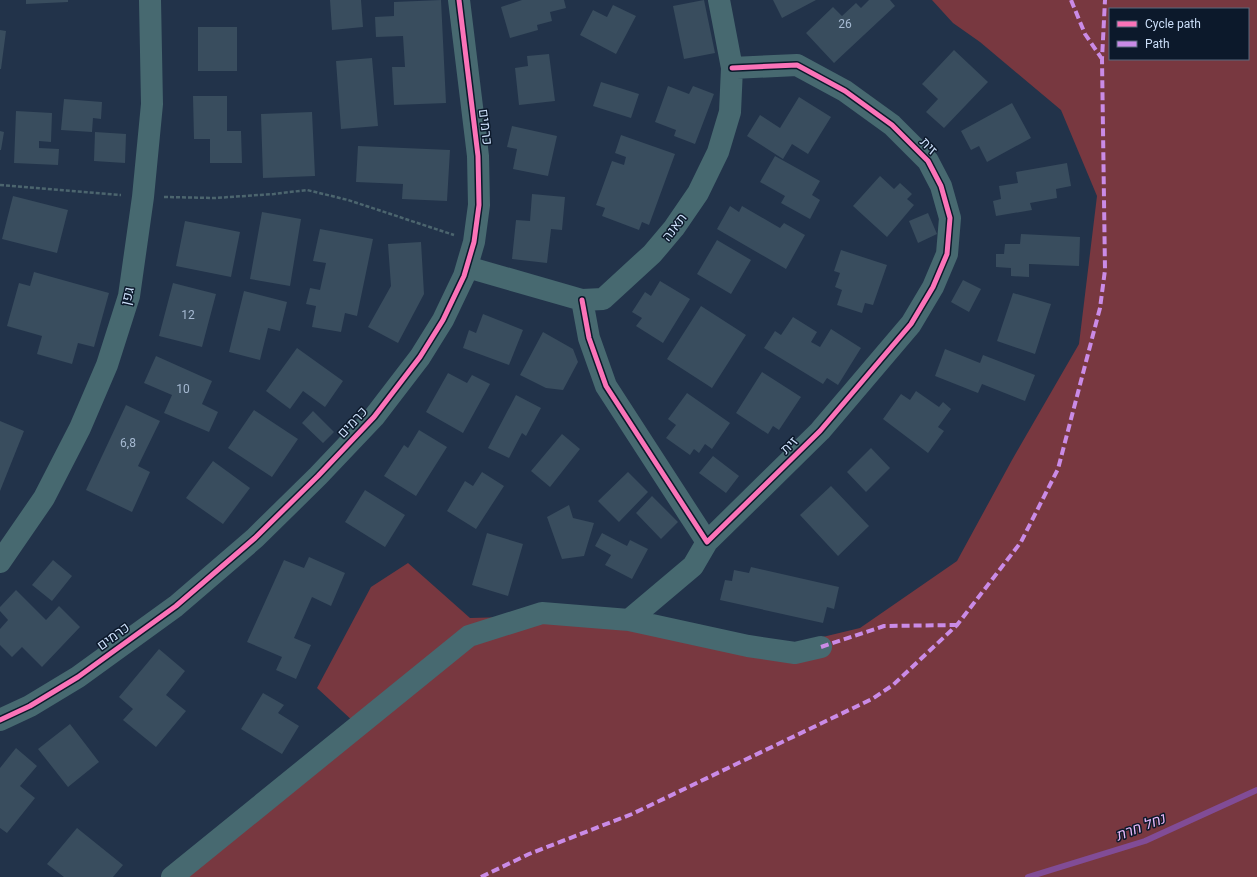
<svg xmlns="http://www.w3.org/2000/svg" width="1257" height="877" viewBox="0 0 1257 877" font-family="Roboto,Heebo,sans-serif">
	<rect width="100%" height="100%" fill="#22334a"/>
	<path fill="#783840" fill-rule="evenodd" d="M932 0H1257V877H169L354 722 317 688 371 587 408 563 470 618 513 617 777 648 860 628 957 561 1012 460 1079 344 1097 196 1061 110 980 42 953 23ZM1110 9H1248V59H1110Z"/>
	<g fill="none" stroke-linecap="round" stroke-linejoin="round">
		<path stroke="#814c96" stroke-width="6" d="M1028 877 1145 841 1257 790"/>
	</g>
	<path fill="#394d5e" d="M26 0H68V2L26 4Z
		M330 0H361L363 27 332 30Z
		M441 0 446 103 394 105 392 67H405L403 36 376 37 375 17 394 16V2Z
		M522 0H564L566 8 550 12 552 21 537 25 538 30 510 38 501 7Z
		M704 0 715 53 684 59 673 6Z
		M773 0H816L782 18Z
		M869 0H890L895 6 834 63 806 33 833 7 842 16 856 3 861 8Z
		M613 5 636 16 616 54 580 35 593 10 607 17Z
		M198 27H237V71H198Z
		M0 30 6 31 1 69H0Z
		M954 50 988 82 944 128 926 112 938 99 922 84Z
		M549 54 555 101 519 105 515 68 528 66 527 56Z
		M372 58 378 126 341 129 336 61Z
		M601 82 639 94 631 118 593 106Z
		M668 86 689 94 693 86 714 94 695 144 674 136 676 130 655 122Z
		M193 96H227V131H241L242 163H210V139H194Z
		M799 97 831 117 808 154 792 144 783 159 747 136 760 115 780 128Z
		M64 99 102 102 101 119 93 118 92 132 61 130Z
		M1012 103 1031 138 987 162 979 146 971 150 961 131Z
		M16 111 52 113 51 142 39 141V148L59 149 58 165 14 163Z
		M312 112 315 176 263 178 261 114Z
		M512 126 557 136 548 176 513 169 517 149 507 147Z
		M0 131 4 132 1 150H0Z
		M95 132 126 134 125 163 94 161Z
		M621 135 675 154 649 225 642 222 639 230 602 216 605 208 596 205 612 161 624 165 626 157 615 153Z
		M358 146 450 150 447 201 402 199 403 184 356 182Z
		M775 156 820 181 812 195 820 200 810 219 781 203 785 196 760 182Z
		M1067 163 1071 186 1056 189 1057 198 1030 203 1032 210 996 216 993 201 1001 199 999 186 1018 183 1016 172Z
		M880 176 894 189 900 183 912 194 907 199 914 205 887 237 853 206Z
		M532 194 565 197 562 230 551 229 547 263 512 259 516 220 530 221Z
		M13 196 68 210 57 253 2 239Z
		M730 206 739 212 742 206 780 228 784 223 805 235 786 269 717 229Z
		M262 212 301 219 290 286 250 279Z
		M928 213 937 234 918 243 909 221Z
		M185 221 240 232 231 277 176 266Z
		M320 229 373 239 357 316 345 313 341 332 312 327 316 306 306 304 310 288 320 290 326 263 313 261Z
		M1021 234 1080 237 1079 266 1029 264V277L1011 276V268L996 267V254H1004L1005 244H1020Z
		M717 240 751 260 731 294 697 274Z
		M421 242 424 294 398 343 368 327 391 286 388 244Z
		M841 250 887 265 873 305 865 303 862 313 837 305 842 290 835 287 840 273 834 271Z
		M34 272 109 293 94 347 78 343 72 364 37 354 42 336 7 326 19 283 30 286Z
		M963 280 981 289 969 312 951 302Z
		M660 281 690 299 663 343 636 326 642 318 632 312 645 292 651 296Z
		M173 283 216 294 202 347 159 336Z
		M244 291 287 302 280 331 268 328 260 360 229 352Z
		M1013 293 1051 304 1035 354 997 341Z
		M701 306 746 335 712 388 667 359Z
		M483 314 523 330 509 365 463 348 469 330 476 333Z
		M793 317 817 332 811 342 820 347 831 329 861 348 838 385 827 378 823 384 764 348 775 331 781 335Z
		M543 332 573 349 578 362 563 390 546 388 520 375Z
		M297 348 343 381 325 407 303 391 290 409 266 391Z
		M945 349 980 363 983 355 1035 375 1025 401 982 384 978 393 935 376Z
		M156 356 212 381 202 404 218 412 209 432 164 413 172 395 144 383Z
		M762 372 801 397 779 430 773 426 768 434 736 413Z
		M448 373 467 383 472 375 490 384 463 433 426 412Z
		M916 391 939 407 943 402 951 409 938 427 944 431 928 453 883 419 901 394 910 400Z
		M687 393 730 423 712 449 705 444 699 453 694 449 690 455 666 438 676 425 668 419Z
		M516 395 541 408 526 436 522 433 509 458 488 448Z
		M126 405 160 421 138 466 150 472 132 512 86 490Z
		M254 410 298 439 272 477 228 448Z
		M313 411 334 432 323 443 302 423Z
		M0 421 24 431 0 491Z
		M419 430 447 447 416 496 384 476 404 445 408 448Z
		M562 434 580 449 550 487 531 471Z
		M871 448 890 468 866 492 847 472Z
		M713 456 739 476 726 493 699 473Z
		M213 461 250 488 223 524 186 498Z
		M482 472 504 486 476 529 447 511 465 481 473 486Z
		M628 472 648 492 619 522 598 501Z
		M831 486 869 526 838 556 800 515Z
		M365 490 405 515 385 547 345 522Z
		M652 496 678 522 661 539 636 513Z
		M569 505 573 518 594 523 584 556 562 559 547 517Z
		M487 533 523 544 508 596 472 585Z
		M602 533 627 546 630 540 648 549 632 579 605 565 611 555 595 546Z
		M309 557 345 573 331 606 312 597 294 638 311 645 296 679 276 670 282 657 247 642 284 560 304 568Z
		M53 560 72 576 52 601 32 585Z
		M751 567 839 587 834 609 827 607 823 623 720 600 725 580 732 581 734 570 749 573Z
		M16 590 46 620 59 606 80 627 42 667 22 647 12 657 0 645V629L8 620 0 611V607Z
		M159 649 185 671 166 695 186 711 156 747 123 720 133 709 119 697Z
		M263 693 284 705 278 713 299 726 282 754 241 729Z
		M70 724 99 762 68 787 38 749Z
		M16 748 37 766 20 786 35 798 7 833 0 828V768Z
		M77 828 123 865 113 877H64L47 864Z"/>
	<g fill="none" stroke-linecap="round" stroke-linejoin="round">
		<path stroke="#4c656e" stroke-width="2.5" stroke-dasharray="4 2" stroke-linecap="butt" d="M0 185 121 195
			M164 197 215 198 274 194 307 190 348 200 454 235"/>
		<path stroke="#476970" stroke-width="22" d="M467 267 582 300 603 299 652 254 674 228 698 193 718 152 730 112 732 68 719 0
			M582 300 589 338 606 386 707 542 820 431 911 324 933 287 947 254 950 218 941 186 928 161 892 125 845 91 797 65 732 68
			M0 562 44 498 80 428 107 365 129 296 143 197 152 104 150 0
			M629 620 693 566 707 542
			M0 720 30 706 78 677 176 606 255 538 318 476 374 417 420 357 443 320 464 276 474 242 479 205 478 156 459 0
			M172 877 469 636 542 613 629 620 748 646 795 653 821 647"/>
		<path stroke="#ca8be6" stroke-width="4" stroke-dasharray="8 4" stroke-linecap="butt" d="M1071 0 1085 34 1102 59
			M821 647 884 626 957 625
			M481 877 529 854 632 814 872 699 893 685 957 625 1021 542 1058 469 1100 308 1105 270 1102 59 1105 0"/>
		<g stroke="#0c192b" stroke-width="8">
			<path id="cycleway" d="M582 300 589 338 606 386 707 542 820 431 911 324 933 287 947 254 950 218 941 186 928 161 892 125 845 91 797 65 732 68
				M0 720 30 706 78 677 176 606 255 538 318 476 374 417 420 357 443 320 464 276 474 242 479 205 478 156 459 0"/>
		</g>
		<use href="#cycleway" stroke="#fb73b8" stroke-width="5"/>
	</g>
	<g text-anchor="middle" stroke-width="3" stroke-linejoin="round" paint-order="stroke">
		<g font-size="12" fill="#a6bad2">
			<text x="845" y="28">26</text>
			<text x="188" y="319">12</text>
			<text x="183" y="393">10</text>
			<text x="128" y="447">6,8</text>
		</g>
		<g font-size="14" fill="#cbdef8" stroke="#0c192b">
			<text transform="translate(486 127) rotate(83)" y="5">כרמים</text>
			<text transform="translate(929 146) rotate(47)" y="5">זית</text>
			<text transform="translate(674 227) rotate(-52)" y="5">תאנה</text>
			<text transform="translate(127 296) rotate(-77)" y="5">גפן</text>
			<text transform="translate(352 422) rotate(-47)" y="5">כרמים</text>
			<text transform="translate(789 445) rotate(-44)" y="5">זית</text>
			<text transform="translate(113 636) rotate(-36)" y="5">כרמים</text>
		</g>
		<g font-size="15" font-style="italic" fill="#e5b6f6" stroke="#0c192b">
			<text transform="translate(1140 827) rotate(-21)" y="5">נחל חרת</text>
		</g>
	</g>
	<rect x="1109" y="8" width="140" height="52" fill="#0c192b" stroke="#58687d"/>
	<rect x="1117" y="21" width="20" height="6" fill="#fb73b8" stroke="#58687d"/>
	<text x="1145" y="28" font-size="12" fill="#cbdef8">Cycle path</text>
	<rect x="1117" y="41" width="20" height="6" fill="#ca8be6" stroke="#58687d"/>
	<text x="1145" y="48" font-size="12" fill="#cbdef8">Path</text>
</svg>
